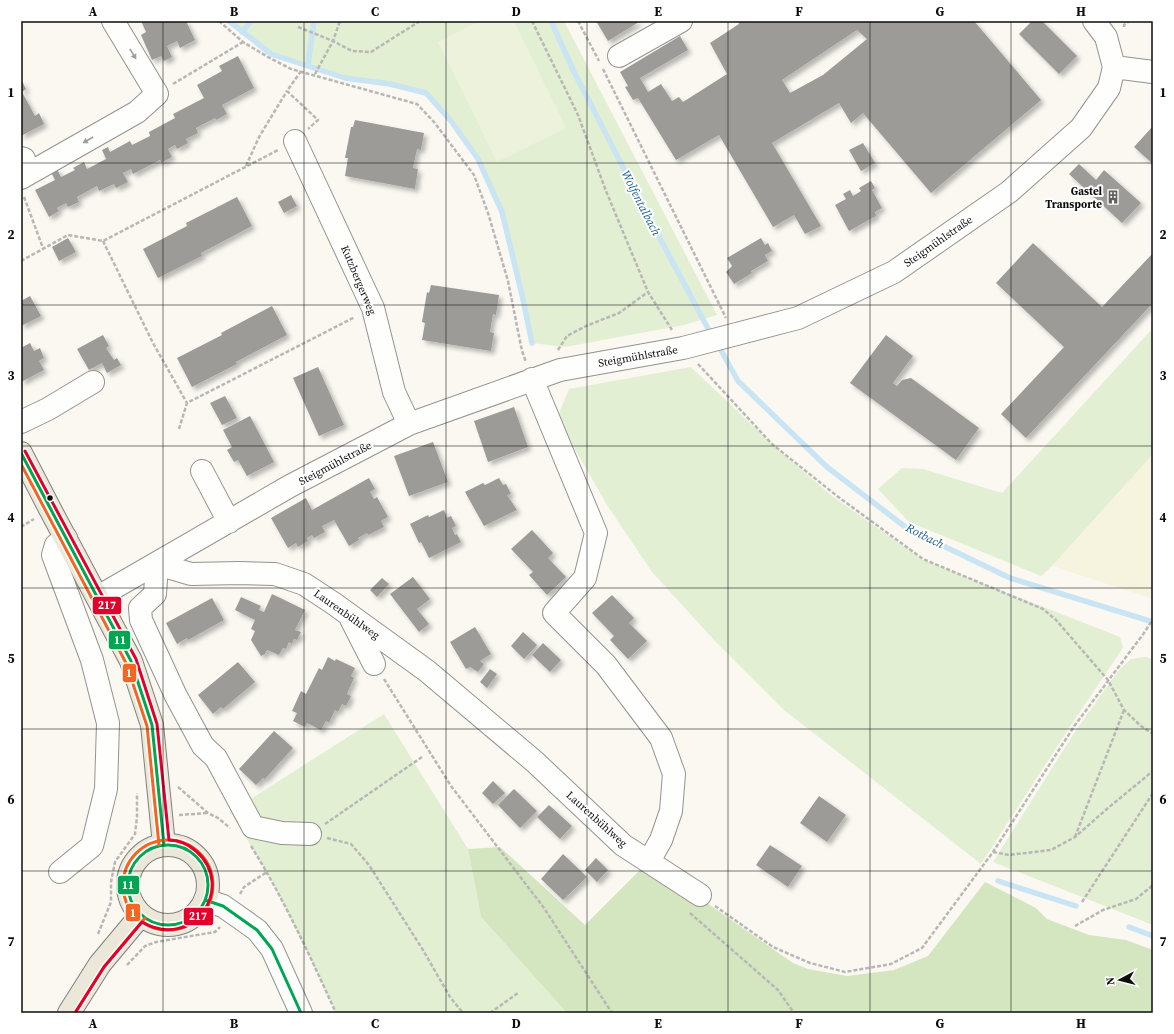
<svg xmlns="http://www.w3.org/2000/svg" width="1174" height="1034" viewBox="0 0 1174 1034" font-family="'Source Serif 4',serif">
	<defs>
		<filter id="shadow"><feDropShadow dx="3.5" dy="3.5" stdDeviation="2" flood-color="#0004"/></filter>
	</defs>
	<rect width="100%" height="100%" fill="#faf8f1"/>
	<path fill="#f6f4de" d="M1153 454V599L1052 566Z"/>
	<path fill="#e3efd2" d="M229 21H564L717 315 684 325 565 347 532 343 522 295 502 212 478 159 451 121 426 94 390 84 345 78 271 54Z
		M1153 328V454L1052 566 1041 576 909 522 878 489 902 468 923 469 1002 493Z
		M691 367 773 445 832 496 923 560 1120 637 1123 648 1073 722 981 864 784 710 715 641 652 572 607 505 557 418 569 389Z
		M1145 657 1153 659V925L993 862 1076 730 1119 670 1131 659Z
		M384 714 468 849 481 917 567 1013H336L303 943 267 872 230 812Z"/>
	<path fill="#d4e6c0" d="M500 847 585 925 648 862 793 963 808 969 847 976 894 970 928 956 985 882 1036 908 1047 919 1089 935 1126 940 1153 950V1013H567L481 917 468 849Z"/>
	<path fill="#edf2dc" d="M480 21H514L566 128 497 162 438 42Z"/>
	<g fill="none" stroke-linecap="round" stroke-linejoin="round">
		<path stroke="#c9e4f2" stroke-width="5.5" d="M229 21 271 54 345 78 390 84 426 93 451 121 478 159 502 212 522 295 532 343
			M551 21 574 72 656 231 712 336
			M242 32 251 21
			M308 65 314 21
			M717 343 738 381 827 467 908 529 1010 578 1153 622
			M998 881 1076 906
			M1129 927 1153 936"/>
	</g>
	<path fill="#9d9b97" fill-rule="evenodd" filter="url(#shadow)" d="M141 21H186L195 40 180 48 177 41 167 46 172 57 164 61 161 56 152 60 141 35 146 32Z
		M596 21H638L639 22 608 41Z
		M738 21H974L1041 100 931 193 863 113 851 123 839 103 772 143 821 226 805 234 794 215 773 227 719 135 676 160 638 98 633 100 625 87 628 86 620 72 680 36 688 50 640 78 648 92 661 84 672 101 679 97 683 102 727 74 710 43 739 24ZM857 30 867 39 823 75 790 93 782 80Z
		M1032 21H1042L1077 56 1059 74 1019 34Z
		M238 56 254 88 222 105 227 114 216 120 215 118 196 128 198 133 186 139 188 143 177 149 175 145 168 149 172 157 161 163 160 160 133 174 131 169 123 173 128 182 116 188 114 184 99 191 97 186 77 197 79 202 68 207 66 203 57 208 59 211 49 217 35 190 55 180 51 172 57 169 61 177 75 170 73 168 84 162 87 169 106 159 102 150 108 147 110 152 130 141 132 145 150 136 149 132 175 118 173 114 204 98 197 85 222 71 219 66Z
		M21 79 26 89 22 92 35 116 39 113 44 124 21 136Z
		M355 120 424 133 421 150 417 149 413 168 418 169 415 189 345 176 348 158H345L351 127H353Z
		M1153 126V164L1134 147Z
		M863 143 875 163 861 171 849 150Z
		M1079 164 1096 180 1104 170 1141 203 1122 223 1069 174Z
		M871 181 875 188 872 190 882 208 875 212 876 216 849 231 835 205 846 199 843 194 850 190 853 196 861 191 859 188Z
		M291 195 297 206 284 213 278 202Z
		M237 197 252 226 201 253 202 256 158 278 143 249 187 226 186 223Z
		M68 238 76 252 59 261 52 247Z
		M761 238 765 245 768 243 772 251 765 255 768 261 751 271 752 273 734 284 726 272 732 266 727 258Z
		M1033 243 1102 307 1153 253V303L1026 438 1001 414 1064 347 996 283Z
		M431 285 499 295 496 315 493 314 490 332 494 333 491 351 422 340 425 323 422 322 427 292 429 293Z
		M30 296 41 316 21 326V301Z
		M272 306 287 335 236 362 237 364 192 387 177 358 222 335 221 333Z
		M103 335 109 346 106 348 114 360 117 358 121 365 107 373 102 363 89 370 77 349Z
		M886 335 913 356 893 383 897 386 902 380 911 378 979 428 956 460 850 383Z
		M30 343 34 351 40 348 44 358 39 361 44 370 21 382V348Z
		M318 367 344 425 319 436 293 378Z
		M225 396 237 418 222 425 210 403Z
		M514 407 528 447 488 462 474 421Z
		M250 416 274 462 247 476 238 460 234 462 227 450 232 447 223 430Z
		M433 442 448 482 409 496 394 456Z
		M369 478 375 489 370 492 374 499 377 497 388 517 381 521 384 527 368 535 367 533 358 538 359 540 349 546 334 520 322 526 325 532 314 538 312 535 307 538 308 541 298 547 296 543 288 548 271 518 306 498 312 510Z
		M499 478 503 485 506 484 511 494 507 495 517 510 484 526 465 492 483 483 485 485Z
		M444 510 447 518 451 516 456 526 452 528 455 535 457 534 461 542 429 558 421 542 419 543 410 524 428 515 429 517Z
		M532 530 553 553 548 558 566 577 547 595 529 575 533 572 511 549Z
		M413 577 430 599 417 609 429 624 419 632 390 594Z
		M382 578 389 584 377 597 370 590Z
		M272 594 305 610 295 630 301 632 297 640 294 639 292 644 289 642 286 649 283 648 279 655 267 650 265 654 261 656 251 640 255 631 251 629 255 620 235 610 241 597 261 606 259 610 264 612Z
		M612 595 634 618 629 623 647 641 628 659 610 640 614 636 592 613Z
		M212 598 224 620 188 640 187 638 177 644 166 623Z
		M475 627 491 654 480 661 484 664 478 672 470 667 466 669 450 642Z
		M523 632 537 645 524 659 511 646Z
		M543 643 561 660 550 672 532 655Z
		M328 657 335 661 336 659 355 668 351 676 354 678 347 694 351 696 346 706 342 704 338 712 335 710 329 723 326 721 321 730 307 723 305 727 293 721 297 713 292 711 301 691 306 694 319 668 322 670Z
		M238 662 255 682 223 709 221 707 213 714 198 695Z
		M490 669 497 674 487 688 480 682Z
		M274 731 293 748 265 779 263 778 256 785 239 769Z
		M493 781 505 793 493 804 482 793Z
		M514 789 537 811 520 828 498 805Z
		M819 796 846 815 827 842 800 823Z
		M549 805 572 826 560 839 537 817Z
		M770 845 802 866 788 887 756 865Z
		M563 854 587 877 563 900 541 879Z
		M596 858 608 870 597 882 585 870Z"/>
	<g fill="none" stroke-linecap="round" stroke-linejoin="round">
		<g stroke="#949390" stroke-width="24">
			<path id="minor" d="M619 56 681 21
				M1114 67 1153 72
				M295 141 373 308 394 392 409 424
				M21 158 24 159
				M21 178 137 112 157 94 113 21
				M532 379 596 533 585 578 554 613 606 665 661 738 674 774 671 811 661 840 649 861
				M21 422 48 409 93 382
				M202 471 229 522
				M157 564 191 574 240 573 275 574 304 584 333 603 427 671 535 762 623 845 700 895
				M157 564 155 594 140 608 141 620 176 696 203 746 216 758 253 827 282 833 310 834
				M98 597 290 486 409 424 560 370 683 348 798 318 894 272 1009 192 1081 128 1109 88 1114 67 1106 37 1094 21
				M351 619 374 664
				M60 872 92 846 106 789 108 723 92 660 53 555 56 545 66 538
				M205 900 223 906 257 930 272 949 301 1013"/>
		</g>
		<g stroke="#81807d" stroke-width="24">
			<path id="major" d="M21 453 51 511 131 661 152 725 164 845
				M128 885a40 40 0 1 1 80 0a40 40 0 1 1-80 0Z
				M69 1013 100 964 141 915"/>
		</g>
		<path stroke="#b8b7b6" stroke-width="2.5" stroke-dasharray="4 2" stroke-linecap="butt" d="M219 21 243 42 268 57 291 69 417 104 434 122 474 175 488 213 508 281 522 351 526 362
			M532 21 578 115 606 191 648 292 672 330
			M578 21 599 61
			M298 27 333 41 352 51 371 52 420 21
			M1124 27V25L1129 21
			M603 69 726 318
			M301 71 287 91 318 120 308 129
			M315 74 333 41 340 21
			M173 84 243 42
			M246 166 259 137 287 91
			M24 197 43 248
			M103 241 153 343 187 403
			M21 261 68 235 103 241 278 150
			M558 350 567 336 586 326 619 313 648 292
			M698 364 772 444 837 496 923 559 1043 609 1056 620 1108 680 1124 710 1141 726 1153 734
			M179 429 187 403 355 317
			M21 527 34 519
			M384 679 451 786 544 908 612 1013
			M178 787 208 813 218 818 230 828
			M179 815 208 813
			M325 824 422 757
			M1075 837 1124 710
			M327 838 351 844 369 865 423 950 450 997 463 1013
			M251 846C284 899 310 956 336 1013
			M993 852 1009 855 1051 850 1075 837 1108 808 1153 771
			M240 894 244 887 267 872
			M1082 902 1153 793
			M715 906 773 947 810 963 845 972 891 964 922 948 993 852 1075 725 1144 633 1153 619
			M690 913 778 990 794 1013
			M1075 926 1103 910 1136 899 1153 885
			M98 934 111 902V882L115 862 135 834 137 817V793
			M127 965 145 946 156 942 215 932 220 927
			M490 1013 518 993"/>
		<use href="#minor" stroke="#fefefd" stroke-width="22"/>
		<use href="#major" stroke="#ebe7d9" stroke-width="22"/>
		<g stroke="#fff" stroke-width="6">
			<path id="bus-1" d="M21 453 131 661 152 725 164 845
				M128 885a40 40 0 1 1 80 0a40 40 0 1 1-80 0Z
				M205 900 223 906 257 930 272 949 301 1013"/>
		</g>
		<g stroke="#fff" stroke-width="6">
			<path id="bus-2" d="M21 464 126 663 147 726 159 845
				M123 885a45 45 0 1 1 90 0a45 45 0 1 1-90 0Z
				M75 1013 104 967 145 918"/>
		</g>
		<g stroke="#fff" stroke-width="6">
			<path id="bus-3" d="M25 451 136 659 157 724 169 840C180 840 188 844 196 851 237 887 193 952 142 922L104 967 75 1013"/>
		</g>
		<use href="#bus-1" stroke="#00a651" stroke-width="3"/>
		<use href="#bus-2" stroke="#f26522" stroke-width="3"/>
		<use href="#bus-3" stroke="#e4002b" stroke-width="3"/>
	</g>
	<defs><path id="oneway-solid" d="M-6-.8H1V-3.2L6.5 0L1 3.2V.8H-6Z"/></defs>
	<g fill="#9e9e9d">
		<use href="#oneway-solid" transform="translate(133 54) rotate(59)"/>
		<use href="#oneway-solid" transform="translate(88 140) rotate(150)"/>
	</g>
	<path fill="none" stroke="#0d0d0d" stroke-width="1" stroke-opacity="0.55" d="M163 21V1013M304 21V1013M446 21V1013M587 21V1013M728 21V1013M870 21V1013M1011 21V1013M21 163H1153M21 305H1153M21 446H1153M21 588H1153M21 729H1153M21 871H1153"/>
	<defs>
		<g id="building-bare" transform="scale(1.08)"><path d="M-4-6H4V6H1V3H-1V6H-4ZM-2.5-4.3h1.7v1.8h-1.7ZM.8-4.3h1.7v1.8H.8ZM-2.5-1h1.7V.8h-1.7ZM.8-1h1.7V.8H.8Z" fill="#605f5d" stroke="#fff" stroke-width="2.5" paint-order="stroke"/></g>
	</defs>
	<g fill-rule="evenodd">
		<use href="#building-bare" x="1113" y="197"/>
	</g>
	<circle fill="#0d0d0d" stroke="#fff" stroke-width="1.5" cx="50" cy="498" r="3.5"/>
	<g text-anchor="middle" stroke-width="4" stroke-linejoin="round" paint-order="stroke">
		<g font-size="11" font-weight="bold" fill="#0d0d0d" stroke="#fff" text-anchor="end">
			<text x="1102" y="195">Gastel<tspan x="1102" dy="13">Transporte</tspan></text>
		</g>
		<g font-size="11" fill="#0d0d0d" stroke="#fff">
			<text transform="translate(938 241) rotate(-35)" y="4">Steigmühlstraße</text>
			<text transform="translate(359 280) rotate(67)" y="4">Kutzbergerweg</text>
			<text transform="translate(638 356) rotate(-10)" y="4">Steigmühlstraße</text>
			<text transform="translate(335 463) rotate(-28)" y="4">Steigmühlstraße</text>
			<text transform="translate(347 614) rotate(35)" y="4">Laurenbühlweg</text>
			<text transform="translate(597 819) rotate(42)" y="4">Laurenbühlweg</text>
		</g>
		<g font-size="12" font-style="italic" fill="#1c6198" stroke="#fff">
			<text transform="translate(641 203) rotate(63)" y="4">Wolfentalbach</text>
			<text transform="translate(925 536) rotate(27)" y="4">Rotbach</text>
		</g>
	</g>
	<g stroke="#fff" stroke-width="1.5">
		<rect x="92" y="596" width="30" height="19" rx="4" fill="#e4002b"/>
		<rect x="108" y="630" width="23" height="20" rx="4" fill="#00a651"/>
		<rect x="122" y="663" width="15" height="20" rx="4" fill="#f26522"/>
		<rect x="117" y="875" width="23" height="20" rx="4" fill="#00a651"/>
		<rect x="125" y="903" width="16" height="19" rx="4" fill="#f26522"/>
		<rect x="183" y="907" width="31" height="19" rx="4" fill="#e4002b"/>
	</g>
	<g font-size="11" text-anchor="middle" font-weight="bold" fill="#fff">
		<text x="107" y="609">217</text>
		<text x="120" y="644">11</text>
		<text x="129" y="677">1</text>
		<text x="128" y="889">11</text>
		<text x="133" y="917">1</text>
		<text x="198" y="920">217</text>
	</g>
	<rect width="1174" height="1034" fill="none" stroke="#ffffff" stroke-width="44"/>
	<g transform="translate(1120 980) rotate(263)" stroke="#ffffff" stroke-width="3" paint-order="stroke">
	<path d="M0-3L7 15L0 10L-7 15Z" fill="#0d0d0d"/>
	<text y="-6" font-size="11" font-weight="bold" text-anchor="middle" fill="#0d0d0d">N</text>
	</g>
	<rect x="22" y="22" width="1130" height="990" fill="none" stroke="#0d0d0d" stroke-width="1.5"/>
	<g font-size="13" text-anchor="middle" font-weight="bold" fill="#0d0d0d">
		<text x="93" y="16">A</text>
		<text x="234" y="16">B</text>
		<text x="375" y="16">C</text>
		<text x="516" y="16">D</text>
		<text x="658" y="16">E</text>
		<text x="799" y="16">F</text>
		<text x="940" y="16">G</text>
		<text x="1081" y="16">H</text>
		<text x="11" y="97">1</text>
		<text x="1163" y="97">1</text>
		<text x="11" y="239">2</text>
		<text x="1163" y="239">2</text>
		<text x="11" y="380">3</text>
		<text x="1163" y="380">3</text>
		<text x="11" y="522">4</text>
		<text x="1163" y="522">4</text>
		<text x="11" y="663">5</text>
		<text x="1163" y="663">5</text>
		<text x="11" y="804">6</text>
		<text x="1163" y="804">6</text>
		<text x="11" y="946">7</text>
		<text x="1163" y="946">7</text>
		<text x="93" y="1028">A</text>
		<text x="234" y="1028">B</text>
		<text x="375" y="1028">C</text>
		<text x="516" y="1028">D</text>
		<text x="658" y="1028">E</text>
		<text x="799" y="1028">F</text>
		<text x="940" y="1028">G</text>
		<text x="1081" y="1028">H</text>
	</g>
</svg>
